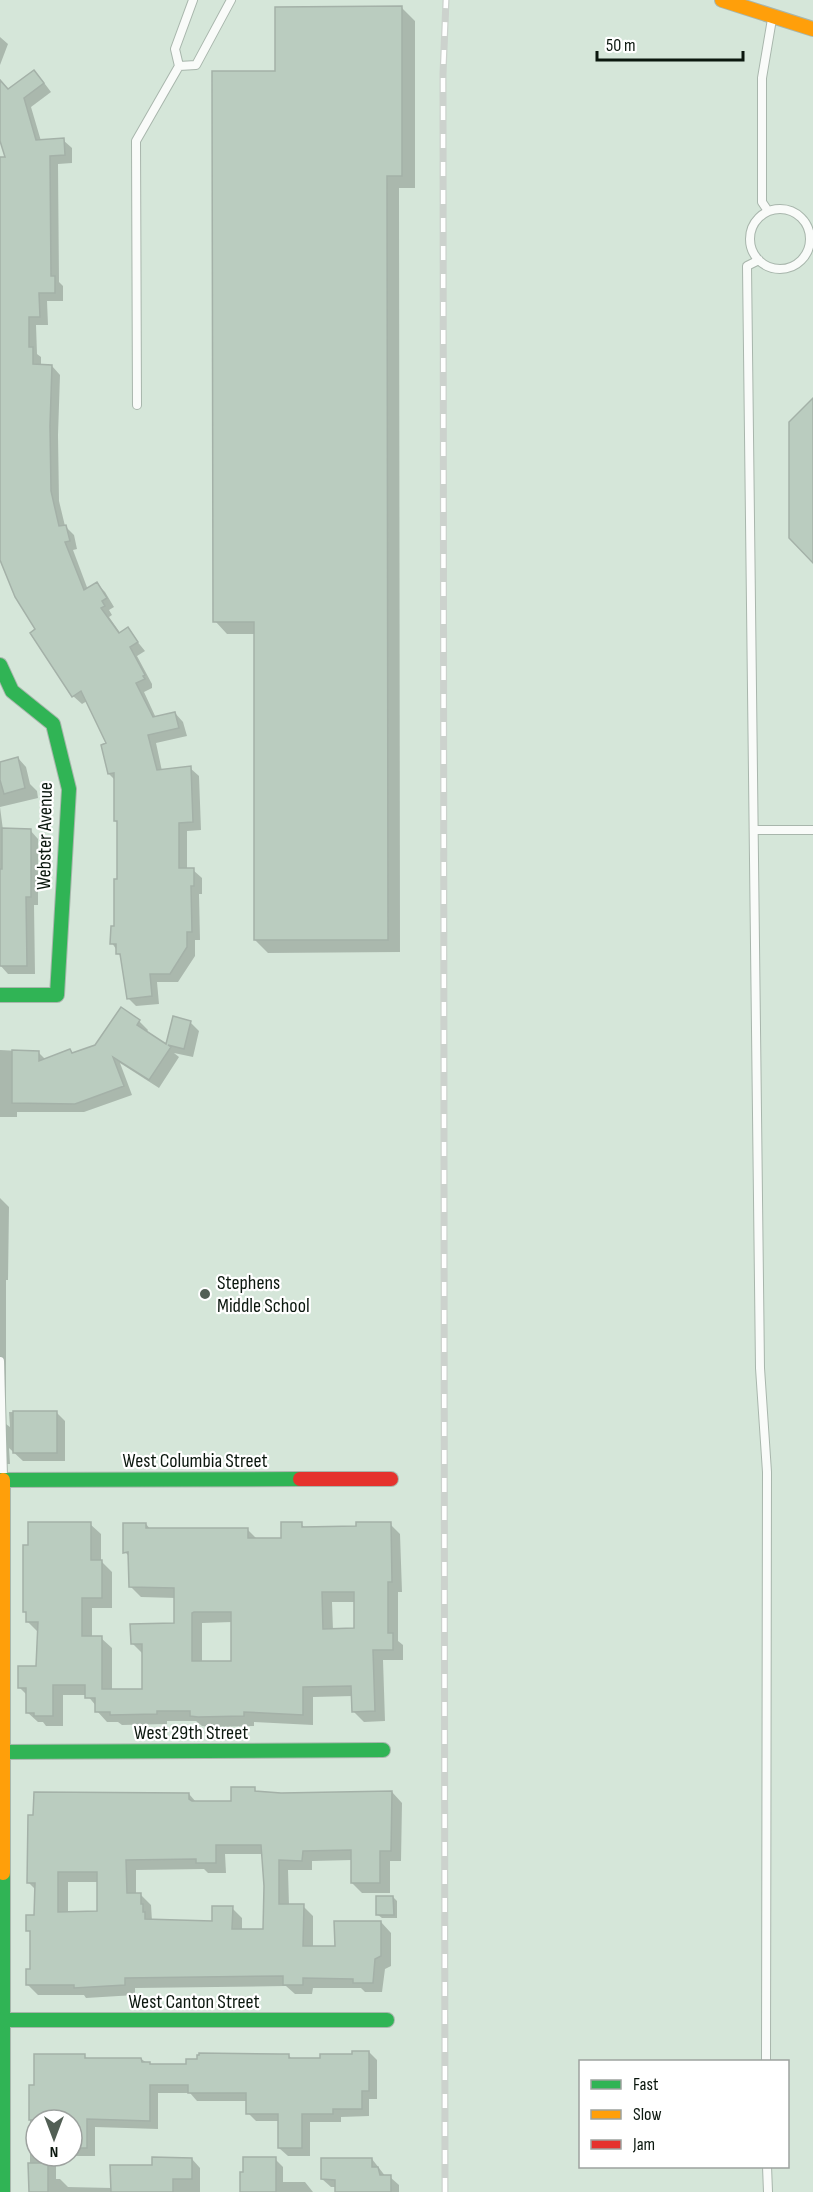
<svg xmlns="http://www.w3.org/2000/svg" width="813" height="2192" viewBox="0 0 813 2192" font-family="'Sofia Sans Condensed',sans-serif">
	<rect width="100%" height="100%" fill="#d5e6d9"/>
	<path fill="#0003" fill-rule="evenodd" d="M402 8 415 21V188H399L400 952 268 953 255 940V634H227L215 621 277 72Z
		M0 37 8 44 0 65Z
		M42 80 51 92 31 107 41 141 63 140 72 148V163L58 164 59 282 63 286V301H47L48 325H36L37 354 41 357V366H52L60 375 58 435 59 501 65 526 74 535 77 549 73 550 88 590 97 584 105 592 114 607 109 610 112 615 109 617 121 634 127 629 145 651 137 656 152 684V688L144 692 156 718 175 713 183 722 187 736 156 743 162 771 190 768 199 776 201 830 187 831V870H193L202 878V894H199L200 940H195V956L178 982H157L159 1004 136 1006 128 998 122 958 112 943 115 928 118 880V823L115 821V780L109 774 108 744 87 701 82 704 73 696 37 630 0 556V158H7L0 132V81L8 90Z
		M18 758 26 767 30 784 37 791 38 798 0 807 3 830H30L38 839V905H34L35 974H8L0 965V766Z
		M174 1018 190 1022 199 1031 193 1057 174 1053 179 1057 159 1088 120 1063 132 1095 84 1112H17V1117H0V1050L38 1052 46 1060 70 1051 74 1054 96 1046 139 1021 148 1030 146 1033 167 1046Z
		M0 1198 9 1207 8 1280H6V1424L10 1427 9 1412 57 1413 65 1421V1461H23L9 1448 10 1464H0Z
		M90 1524 101 1534V1561L112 1572V1608H92V1638H101L112 1648V1691H144L143 1654 132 1643 176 1625V1598L141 1597 131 1587 130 1557 125 1552 146 1524 151 1530 247 1529 258 1540H282L301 1524 306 1529 358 1528 390 1524 400 1534 402 1592H398V1641L403 1645V1660H383L385 1721 364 1722 353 1711V1696L313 1697V1725L254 1722V1726L209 1727 202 1726 196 1721H167V1724L122 1725 118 1722H107L97 1711V1707L87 1695H63V1726H46L43 1722H38L27 1712V1695L20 1688 38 1667V1632L28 1622 27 1614 24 1611ZM332 1602H356V1630H333ZM232 1622 233 1663H202V1623Z
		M254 1789 258 1793 281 1794 392 1792 402 1803 401 1861H390V1893H362L352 1883V1860L312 1861V1870H288L289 1906H303L313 1916V1948H336L381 1922 391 1933V1966L385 1969 382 1992H365L361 1988H313L312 1994H295L286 1986 135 1988V1995L86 1998 84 1995H38L28 1985 32 1971V1934L28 1930 36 1916V1890L29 1883 189 1794 196 1802H233ZM225 1854H263L265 1930 242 1931V1918L232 1908 213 1923 152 1921 151 1905 140 1894H136V1870L204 1869 208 1873H226ZM68 1882H99V1912L68 1913Z
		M393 1897 397 1901V1918H382L378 1915Z
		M369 2052 377 2060V2099H369V2116L341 2117V2122H310V2156H288L279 2148V2121H256L248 2113V2101H197L190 2093H158V2129L95 2127V2156H72V2120H36V2156H56V2179H60L68 2187 112 2188 154 2166 192 2159 200 2168V2192H30V2086H35L84 2056 88 2059H141L152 2066 187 2065 289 2056 293 2060 353 2056Z
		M275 2159 283 2167V2182H305L313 2192H241Z
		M372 2159 386 2177H390L399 2185V2192H336V2187H331L322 2179Z"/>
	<path fill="#baccbf" stroke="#a4b1a8" stroke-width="1.5" fill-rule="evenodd" d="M402 6V176H387L388 940H254V622H213L212 71H275V7Z
		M34 70 44 83 24 98 36 140 64 138 65 155 50 156 51 276H55V293H39L40 317H29V347H33V364L52 365 50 426 51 491 59 526 66 525 70 541 65 542 84 590 97 582 107 598 102 601 105 606 101 608 119 633 128 627 138 642 130 647 145 675 143 676 145 679 136 683 153 717 175 712 179 728 148 735 157 770 191 766 193 822 179 823V868H194V886H191L192 932H187V947L170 974H150L152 996 127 999 120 954H116V944H110L111 926H114V879H117V821H114V773L108 774 101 745 106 743 81 691 72 697 30 633 35 629 15 597 0 560V157H5L0 141V80L8 89Z
		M813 398V563L789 538V422Z
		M18 757 25 788 4 794 0 780V762Z
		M2 828 31 829V897H26L27 966H0V869H2Z
		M121 1007 140 1020 137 1025 166 1044 173 1016 191 1021 184 1049 168 1045 171 1047 149 1080 113 1057 124 1086 75 1104 12 1103V1050L39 1051V1061L70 1049 72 1053 95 1045Z
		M13 1411H57V1453H13Z
		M28 1522H91V1560H102V1598H82V1636H102V1689H142V1644H131L130 1624 174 1623V1588L129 1587 128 1552 123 1553V1523H146V1528H248V1538H281V1522H302V1527L356 1526V1522H391L392 1582H388V1633H393V1650H373L375 1711 352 1712 351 1686 303 1687V1715L244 1712V1716L198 1717 190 1716V1711H157V1714L110 1715V1712H95V1698H85V1685H53V1716H34V1713H26V1688H18V1666H36L38 1622H26V1612H23V1545H28ZM322 1592H354V1628L323 1629ZM194 1612H231V1661H192V1613Z
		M231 1787H255V1791L281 1793 392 1791 391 1851H380V1883H351V1850L303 1851 302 1861 279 1860V1904H304L303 1946H335L334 1921H381V1956L375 1959 373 1983H353V1979L303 1978V1985H283V1976L125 1978V1985L74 1988V1985H26V1969H30V1931H26V1915H34L35 1883H27L28 1815H33L34 1792 189 1793V1799L192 1801H231ZM216 1845H261L264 1886 263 1929H232L233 1906H212V1921L145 1919V1912H143V1904H141V1893H127L126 1860 196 1859V1863H216ZM58 1872H97V1911L58 1912Z
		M376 1896H393L394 1915H376Z
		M352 2051H369V2091H362V2109H333V2114H302V2148H278V2114H246V2093H188V2085H150V2121L87 2119V2148H72V2120H29V2085H34V2054H85V2058H141L142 2062H150V2064H186V2059H197V2055H199V2053L280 2054H289V2058H320V2054H352Z
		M152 2157 192 2158V2179H173V2192H111L110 2165H152Z
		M243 2157H276V2192H240V2172H243Z
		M321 2158H372V2167H378L380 2175H391V2192H335V2180L321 2179Z
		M28 2163H48V2192H29Z"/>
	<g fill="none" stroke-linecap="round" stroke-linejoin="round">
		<g stroke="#a8b6ac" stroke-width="10">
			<path id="lane" d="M179 66 196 65 231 0
				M750 239a30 30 0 1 1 60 0a30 30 0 1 1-60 0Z
				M768 211 762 202V78L772 19
				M759 260 747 266 760 1368 767 1472 766 2062
				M137 405 136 141 179 66 175 49 193 0
				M755 830H813
				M0 1361 3 1477
				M767 2166 768 2192"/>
		</g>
		<g stroke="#a8b6ac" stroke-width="16">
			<path id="fast" d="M0 665 12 691 53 724 69 789 57 995H0
				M0 1480 300 1479
				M0 1752 383 1750
				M3 1873V2192
				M0 2020H387"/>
		</g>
		<g stroke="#a8b6ac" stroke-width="16">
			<path id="slow" d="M722 0 813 29
				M3 1480V1873"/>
		</g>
		<g stroke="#a8b6ac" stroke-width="16">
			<path id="jam" d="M300 1479H391"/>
		</g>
		<use href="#lane" stroke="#f9fbf9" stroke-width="8"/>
		<use href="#fast" stroke="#30b455" stroke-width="14"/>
		<use href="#slow" stroke="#ff9f0a" stroke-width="14"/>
		<use href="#jam" stroke="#e5322d" stroke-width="14"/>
		<g stroke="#ccd2cd" stroke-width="7">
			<path id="rail" d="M445 2192 443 74 446 0"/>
		</g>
		<use href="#rail" stroke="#fff" stroke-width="4.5" stroke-dasharray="14" stroke-linecap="butt"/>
	</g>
	<circle fill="#525f55" stroke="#fff" stroke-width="2" cx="205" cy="1294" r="6"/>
	<g text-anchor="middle" stroke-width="4.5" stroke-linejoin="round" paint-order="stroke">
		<g font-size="20" fill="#0b170e" stroke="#fff">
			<text transform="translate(44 836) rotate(-89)" y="7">Webster Avenue</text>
			<text x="195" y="1467">West Columbia Street</text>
			<text x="191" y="1739">West 29th Street</text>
			<text x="194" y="2008">West Canton Street</text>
		</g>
		<g font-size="20" fill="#0b170e" stroke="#fff" text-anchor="start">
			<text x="217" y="1289">Stephens<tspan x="217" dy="23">Middle School</tspan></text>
		</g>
	</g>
	<rect x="579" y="2060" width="210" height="108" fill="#ffffff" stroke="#9da29f" stroke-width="1.5"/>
	<rect x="591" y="2080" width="30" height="9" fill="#30b455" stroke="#9da29f" stroke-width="1.5"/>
	<text x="633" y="2090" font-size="18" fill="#0b170e">Fast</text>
	<rect x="591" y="2110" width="30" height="9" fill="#ff9f0a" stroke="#9da29f" stroke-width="1.5"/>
	<text x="633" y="2120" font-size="18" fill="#0b170e">Slow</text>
	<rect x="591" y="2140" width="30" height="9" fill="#e5322d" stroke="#9da29f" stroke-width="1.5"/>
	<text x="633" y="2150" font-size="18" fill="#0b170e">Jam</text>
	<g transform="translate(54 2138) rotate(180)"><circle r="28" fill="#ffffff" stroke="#9da29f" stroke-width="1.5"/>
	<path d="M0-4.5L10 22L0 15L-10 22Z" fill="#525f55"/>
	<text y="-9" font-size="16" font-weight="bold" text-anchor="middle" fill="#0b170e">N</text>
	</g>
	<path d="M597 51v9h146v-9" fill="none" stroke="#0b170e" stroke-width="3"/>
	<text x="606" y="51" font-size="18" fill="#0b170e" stroke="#ffffff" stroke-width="4.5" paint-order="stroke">50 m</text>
</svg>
